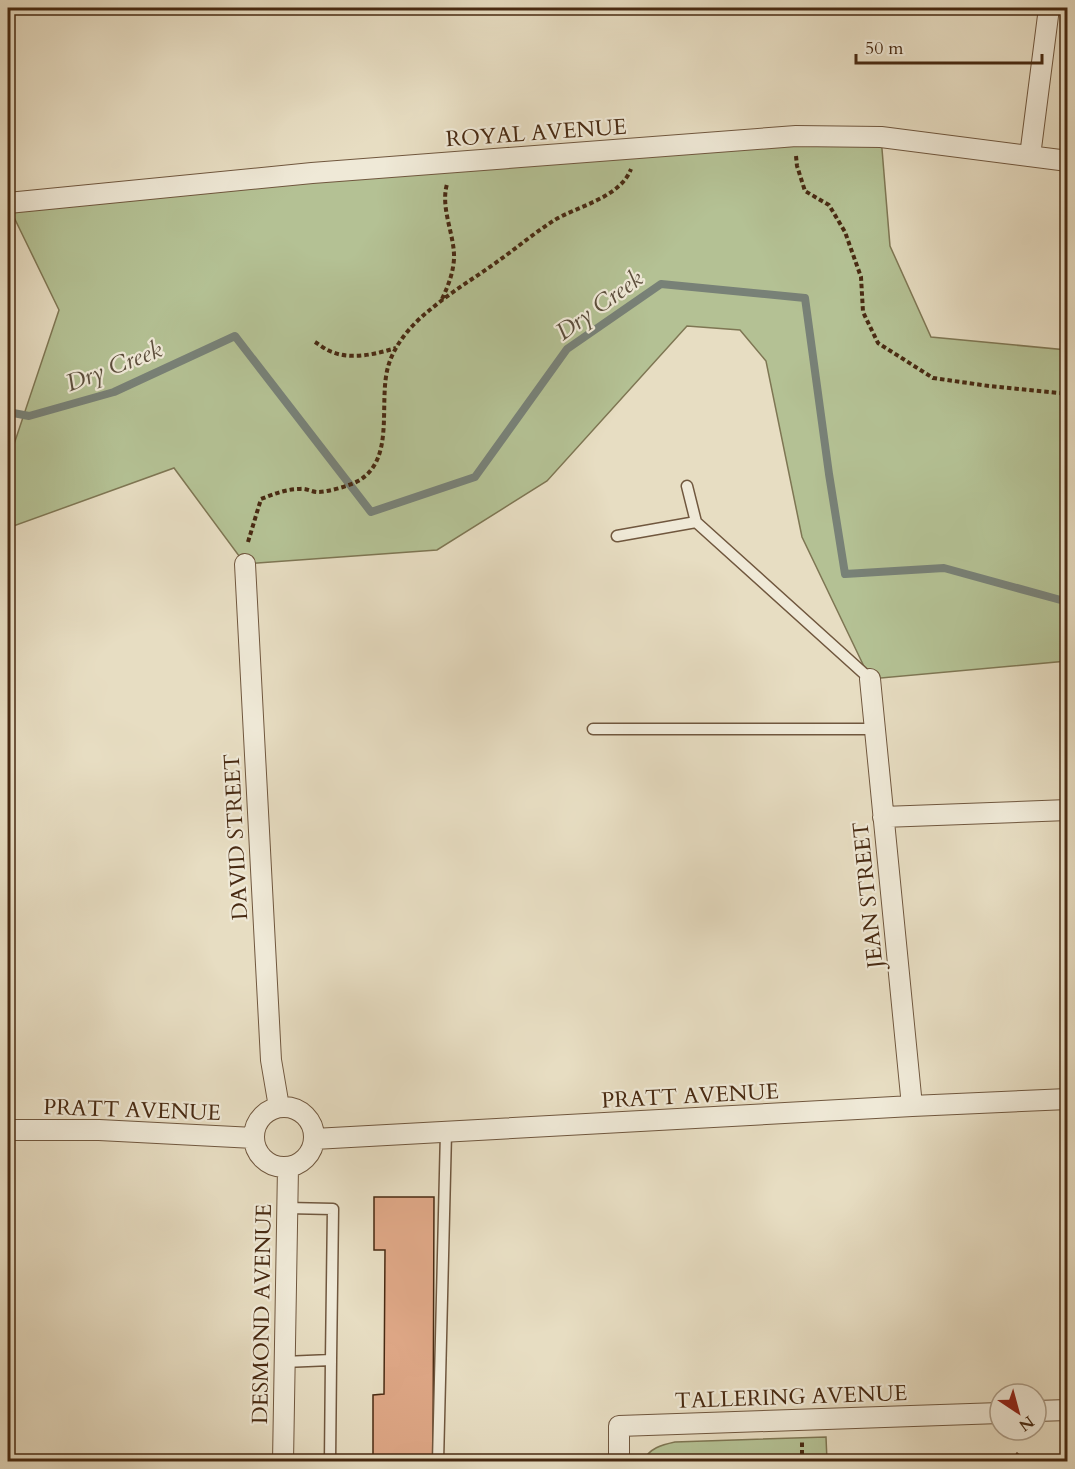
<svg xmlns="http://www.w3.org/2000/svg" width="1075" height="1469" viewBox="0 0 1075 1469" font-family="Cardo,serif">
	<rect width="100%" height="100%" fill="#e7ddc2"/>
	<filter id="stains"><feTurbulence type="fractalNoise" baseFrequency=".00333" numOctaves="4"/><feColorMatrix values="0 0 0 0 .2 0 0 0 0 .09 0 0 0 0 .02 0 0 0 .5 -.17"/></filter>
	<radialGradient id="worn" r=".72"><stop offset=".6" stop-color="#630" stop-opacity="0"/><stop offset="1" stop-color="#630" stop-opacity=".3"/></radialGradient>
	<path fill="#b4c194" stroke="#7e7653" stroke-width="1.5" d="M881 137 890 246 931 337 1067 350V661L870 679 802 537 766 361 740 330 687 326 547 481 437 550 245 564 174 468 8 528V462L59 310 8 205Z
		M826 1437 827 1461H643C650 1448 661 1445 675 1442Z"/>
	<g fill="none" stroke-linecap="round" stroke-linejoin="round">
		<path stroke="#788177" stroke-width="8" d="M8 412 29 416 114 392 235 336 371 512 475 477 567 349 661 284 805 298 829 474 845 574 944 568 1068 602"/>
	</g>
	<path fill="#dea786" stroke="#482a12" stroke-width="1.5" d="M374 1197H434L433 1462H373V1395L384 1394 385 1250H374Z
		M1017 1453 1028 1462H1011Z"/>
	<g fill="none" stroke-linecap="round" stroke-linejoin="round">
		<g stroke="#70573e" stroke-width="13">
			<path id="lane" d="M687 486 696 522
				M617 536 696 522 870 679
				M593 729H875
				M284 1362 331 1360 333 1209 287 1208
				M330 1462 331 1360
				M438 1462 446 1132"/>
		</g>
		<g stroke="#70573e" stroke-width="22">
			<path id="street" d="M1030 156 1049 8
				M8 203 312 173 796 136 881 137 1068 161
				M245 564 271 1060 279 1107
				M870 679 912 1106
				M883 817 1068 810
				M254 1137a30 30 0 1 1 60 0a30 30 0 1 1-60 0Z
				M8 1130H99L254 1138
				M314 1139 912 1106 1068 1099
				M1036 1411 1068 1410
				M283 1462 288 1167
				M619 1462V1426L1000 1413"/>
		</g>
		<path stroke="#482a12" stroke-width="4" stroke-dasharray="4.5 3" stroke-linecap="butt" d="M796 156 797 166 805 191 829 205 845 232 861 277 863 312 878 343 933 378 989 386 1068 394
			M442 299C448 286 453 274 454 259 455 235 440 209 447 184
			M315 342C320 345 326 350 332 352 352 360 376 354 396 348
			M248 542 261 499C274 494 286 489 300 489 306 488 312 492 318 492 328 492 349 486 358 481 396 460 378 403 388 367 394 344 413 323 431 309 451 292 473 279 494 264 514 250 533 234 553 221 577 206 620 198 631 169
			M802 1462V1441"/>
		<use href="#lane" stroke="#efe9d7" stroke-width="10"/>
		<use href="#street" stroke="#efe9d7" stroke-width="20"/>
	</g>
	<g text-anchor="middle" stroke-width="4.5" stroke-linejoin="round" paint-order="stroke">
		<g font-size="22" fill="#482a12" stroke="#efe9d7">
			<text transform="translate(536 132) rotate(-4)" y="8">ROYAL AVENUE</text>
			<text transform="translate(235 837) rotate(-93)" y="8">DAVID STREET</text>
			<text transform="translate(867 895) rotate(-96)" y="8">JEAN STREET</text>
			<text transform="translate(690 1095) rotate(-3)" y="8">PRATT AVENUE</text>
			<text transform="translate(132 1109) rotate(2)" y="8">PRATT AVENUE</text>
			<text transform="translate(261 1314) rotate(-89)" y="8">DESMOND AVENUE</text>
			<text transform="translate(791 1396) rotate(-2)" y="8">TALLERING AVENUE</text>
		</g>
		<g font-size="24" font-style="italic" fill="#5c4e3c" stroke="#efe9d7">
			<text transform="translate(599 305) rotate(-36)" y="8">Dry Creek</text>
			<text transform="translate(114 366) rotate(-21)" y="8">Dry Creek</text>
		</g>
	</g>
	<rect width="1075" height="1469" fill="none" stroke="#e7ddc2" stroke-width="30"/>
	<rect x="9" y="9" width="1057" height="1451" fill="none" stroke="#482a12" stroke-width="3"/>
	<rect x="15" y="15" width="1045" height="1439" fill="none" stroke="#482a12" stroke-width="1.5"/>
	<g transform="translate(1018 1412) rotate(144)"><circle r="28" fill="#efe9d7" stroke="#ac9d88" stroke-width="1.5"/>
	<path d="M0-4.5L10 22L0 15L-10 22Z" fill="#8f2418"/>
	<text y="-9" font-size="16" font-weight="bold" text-anchor="middle" fill="#482a12">N</text>
	</g>
	<path d="M856 54v9h186v-9" fill="none" stroke="#482a12" stroke-width="3"/>
	<text x="865" y="54" font-size="18" fill="#482a12" stroke="#efe9d7" stroke-width="4.5" paint-order="stroke">50 m</text>
	<rect width="100%" height="100%" filter="url(#stains)"/>
	<rect width="100%" height="100%" fill="url(#worn)"/>
</svg>
